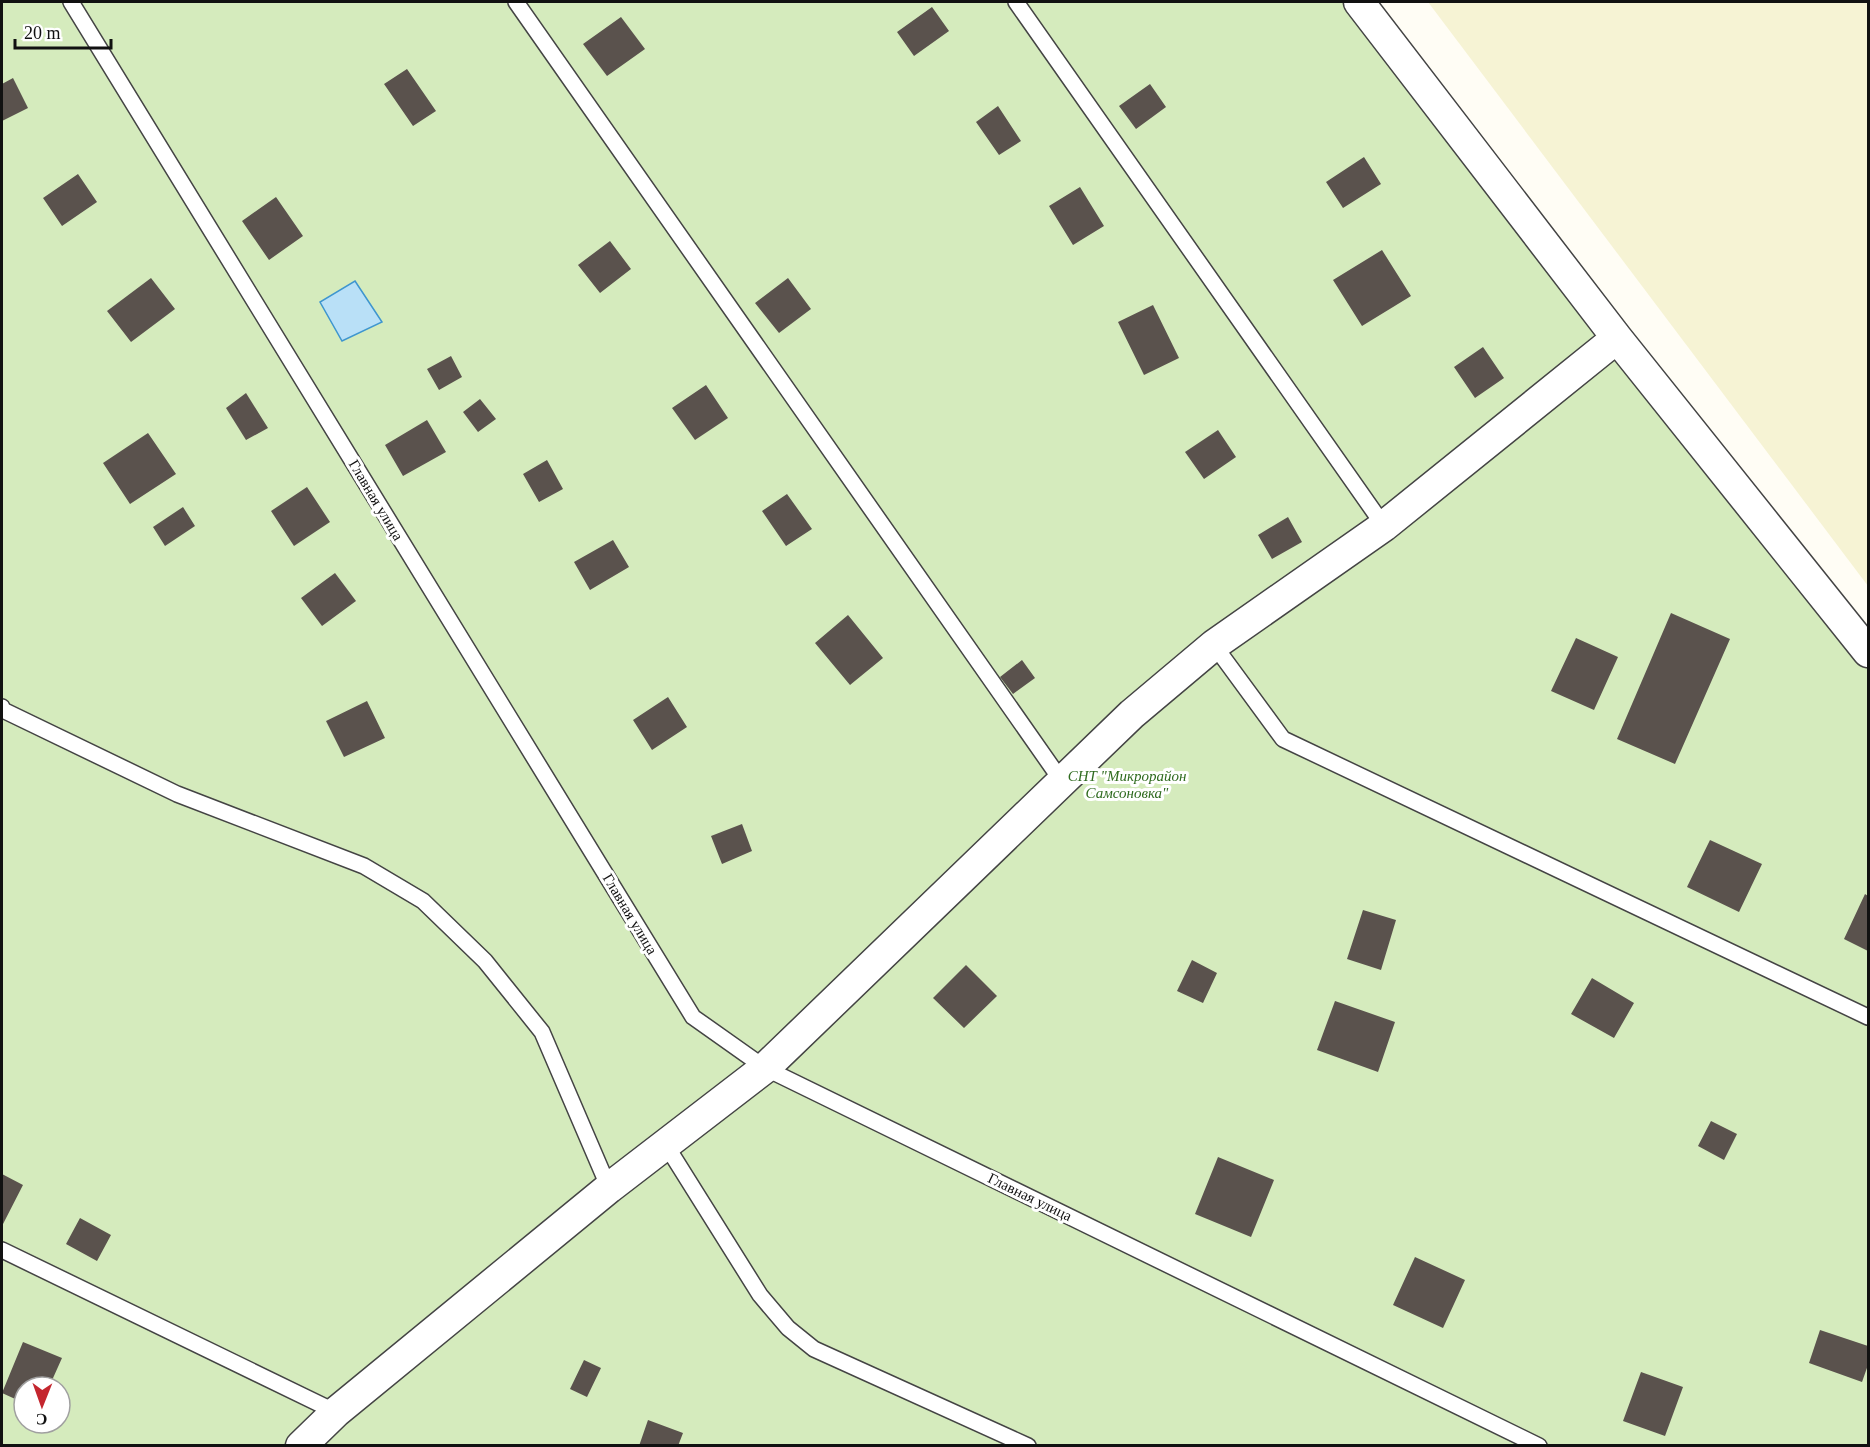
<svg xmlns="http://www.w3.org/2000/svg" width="1870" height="1447" viewBox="0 0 1870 1447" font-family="Georgia,serif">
	<rect width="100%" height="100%" fill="#fffdf5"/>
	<path fill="#f6f3d4" d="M1428 2H1868V586Z"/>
	<path fill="#d5ebbd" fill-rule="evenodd" d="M2 2H1359L1868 652V1445L2 1446ZM24 1387H60V1423H24Z"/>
	<path fill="#b9e0f7" stroke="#3f96cf" stroke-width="1.5" d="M355 281 382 322 342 341 320 302Z"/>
	<path fill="#5a524d" d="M932 7 949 31 914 56 897 32Z
		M621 17 645 49 607 76 583 44Z
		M407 69 436 111 413 126 384 84Z
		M13 78 28 108 2 121V84Z
		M1150 84 1166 107 1136 129 1119 106Z
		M998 106 1021 141 999 155 976 122Z
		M1364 157 1381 184 1343 208 1326 182Z
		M78 174 97 202 62 226 43 198Z
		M1080 187 1104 226 1073 245 1049 206Z
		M276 197 303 236 269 260 242 221Z
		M610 241 631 269 600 293 578 265Z
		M1382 250 1411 296 1362 326 1333 280Z
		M151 278 175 309 131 342 107 311Z
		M788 278 811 309 779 333 755 303Z
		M1153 305 1179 358 1144 375 1118 322Z
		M1483 347 1504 378 1475 398 1454 367Z
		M451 356 462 377 439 390 427 369Z
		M706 385 728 418 695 440 672 408Z
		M246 393 268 428 246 440 226 408Z
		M480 399 496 419 478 432 463 412Z
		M427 420 446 452 403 476 385 445Z
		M1218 430 1236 457 1204 479 1185 452Z
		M148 433 176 474 130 504 103 463Z
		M547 460 563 489 539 502 523 474Z
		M307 487 330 522 294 546 271 511Z
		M787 494 812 529 786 546 762 511Z
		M183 507 195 526 165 546 153 527Z
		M1288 517 1302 542 1272 559 1258 535Z
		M613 540 629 567 590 590 574 562Z
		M335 573 356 601 322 626 301 598Z
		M1671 613 1730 639 1675 764 1617 739Z
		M848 615 883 658 850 685 815 643Z
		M1576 638 1618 657 1594 710 1551 691Z
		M1022 660 1035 678 1013 694 1000 677Z
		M668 697 687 727 652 750 633 720Z
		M367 701 385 738 344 757 326 721Z
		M742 824 752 851 722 864 711 836Z
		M1710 840 1762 864 1739 912 1687 887Z
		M1865 894 1868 896V951L1844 939Z
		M1363 910 1396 920 1381 970 1347 959Z
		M1192 960 1217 973 1203 1003 1177 991Z
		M966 965 997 996 964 1028 933 998Z
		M1592 978 1634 1003 1614 1038 1571 1014Z
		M1335 1001 1395 1022 1378 1072 1317 1050Z
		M1711 1121 1737 1134 1724 1160 1698 1146Z
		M1218 1157 1274 1180 1251 1237 1195 1214Z
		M2 1174 23 1185 2 1226Z
		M80 1218 111 1235 97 1261 66 1244Z
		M1415 1257 1465 1280 1443 1328 1393 1305Z
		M1820 1330 1868 1346V1365L1862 1382 1809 1363Z
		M23 1342 62 1358 49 1387H24V1403L2 1393Z
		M584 1360 601 1368 587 1397 570 1389Z
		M1641 1372 1683 1387 1665 1436 1623 1421Z
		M648 1420 683 1433 678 1446H639Z"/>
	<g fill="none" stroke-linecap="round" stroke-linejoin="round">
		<g stroke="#444" stroke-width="18">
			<path id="service" d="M71 2 693 1017 765 1068 1539 1446
				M516 2 1061 780
				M1016 2 1384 526
				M1214 645 1283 739 1868 1017
				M2 707 3 710 177 794 364 866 423 901 485 961 542 1032 609 1188
				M666 1145 760 1295 788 1328 814 1349 1028 1446
				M2 1250 336 1412"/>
		</g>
		<g stroke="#444" stroke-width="33">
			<path id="minor" d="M1359 2 1617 338 1868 652
				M301 1446 336 1412 609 1188 765 1068 1132 714 1214 645 1384 526 1617 338"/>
		</g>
		<use href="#service" stroke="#fff" stroke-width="15"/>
		<use href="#minor" stroke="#fff" stroke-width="30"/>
	</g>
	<g text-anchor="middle" stroke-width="6" stroke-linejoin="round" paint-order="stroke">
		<g font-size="15" fill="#111" stroke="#fff">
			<text transform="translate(376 500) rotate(59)" y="5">Главная улица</text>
			<text transform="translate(630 914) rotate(59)" y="5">Главная улица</text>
			<text transform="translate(1030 1197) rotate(26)" y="5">Главная улица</text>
		</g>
		<g font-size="15" font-style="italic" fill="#2f6b1f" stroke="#fff">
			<text x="1127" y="781">СНТ "Микрорайон<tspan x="1127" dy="17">Самсоновка"</tspan></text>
		</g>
	</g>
	<rect width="1870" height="1447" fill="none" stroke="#111111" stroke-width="6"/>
	<g transform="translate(42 1405) rotate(181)"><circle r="28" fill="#ffffff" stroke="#a0a0a0" stroke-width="1.5"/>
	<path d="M0-4.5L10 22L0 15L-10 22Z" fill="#c4262e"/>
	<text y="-9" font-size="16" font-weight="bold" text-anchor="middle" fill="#111111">С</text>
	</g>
	<path d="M15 39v9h96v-9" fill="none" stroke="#111111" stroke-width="3"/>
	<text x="24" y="39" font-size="18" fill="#111111" stroke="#ffffff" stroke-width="4.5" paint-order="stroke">20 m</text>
</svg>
